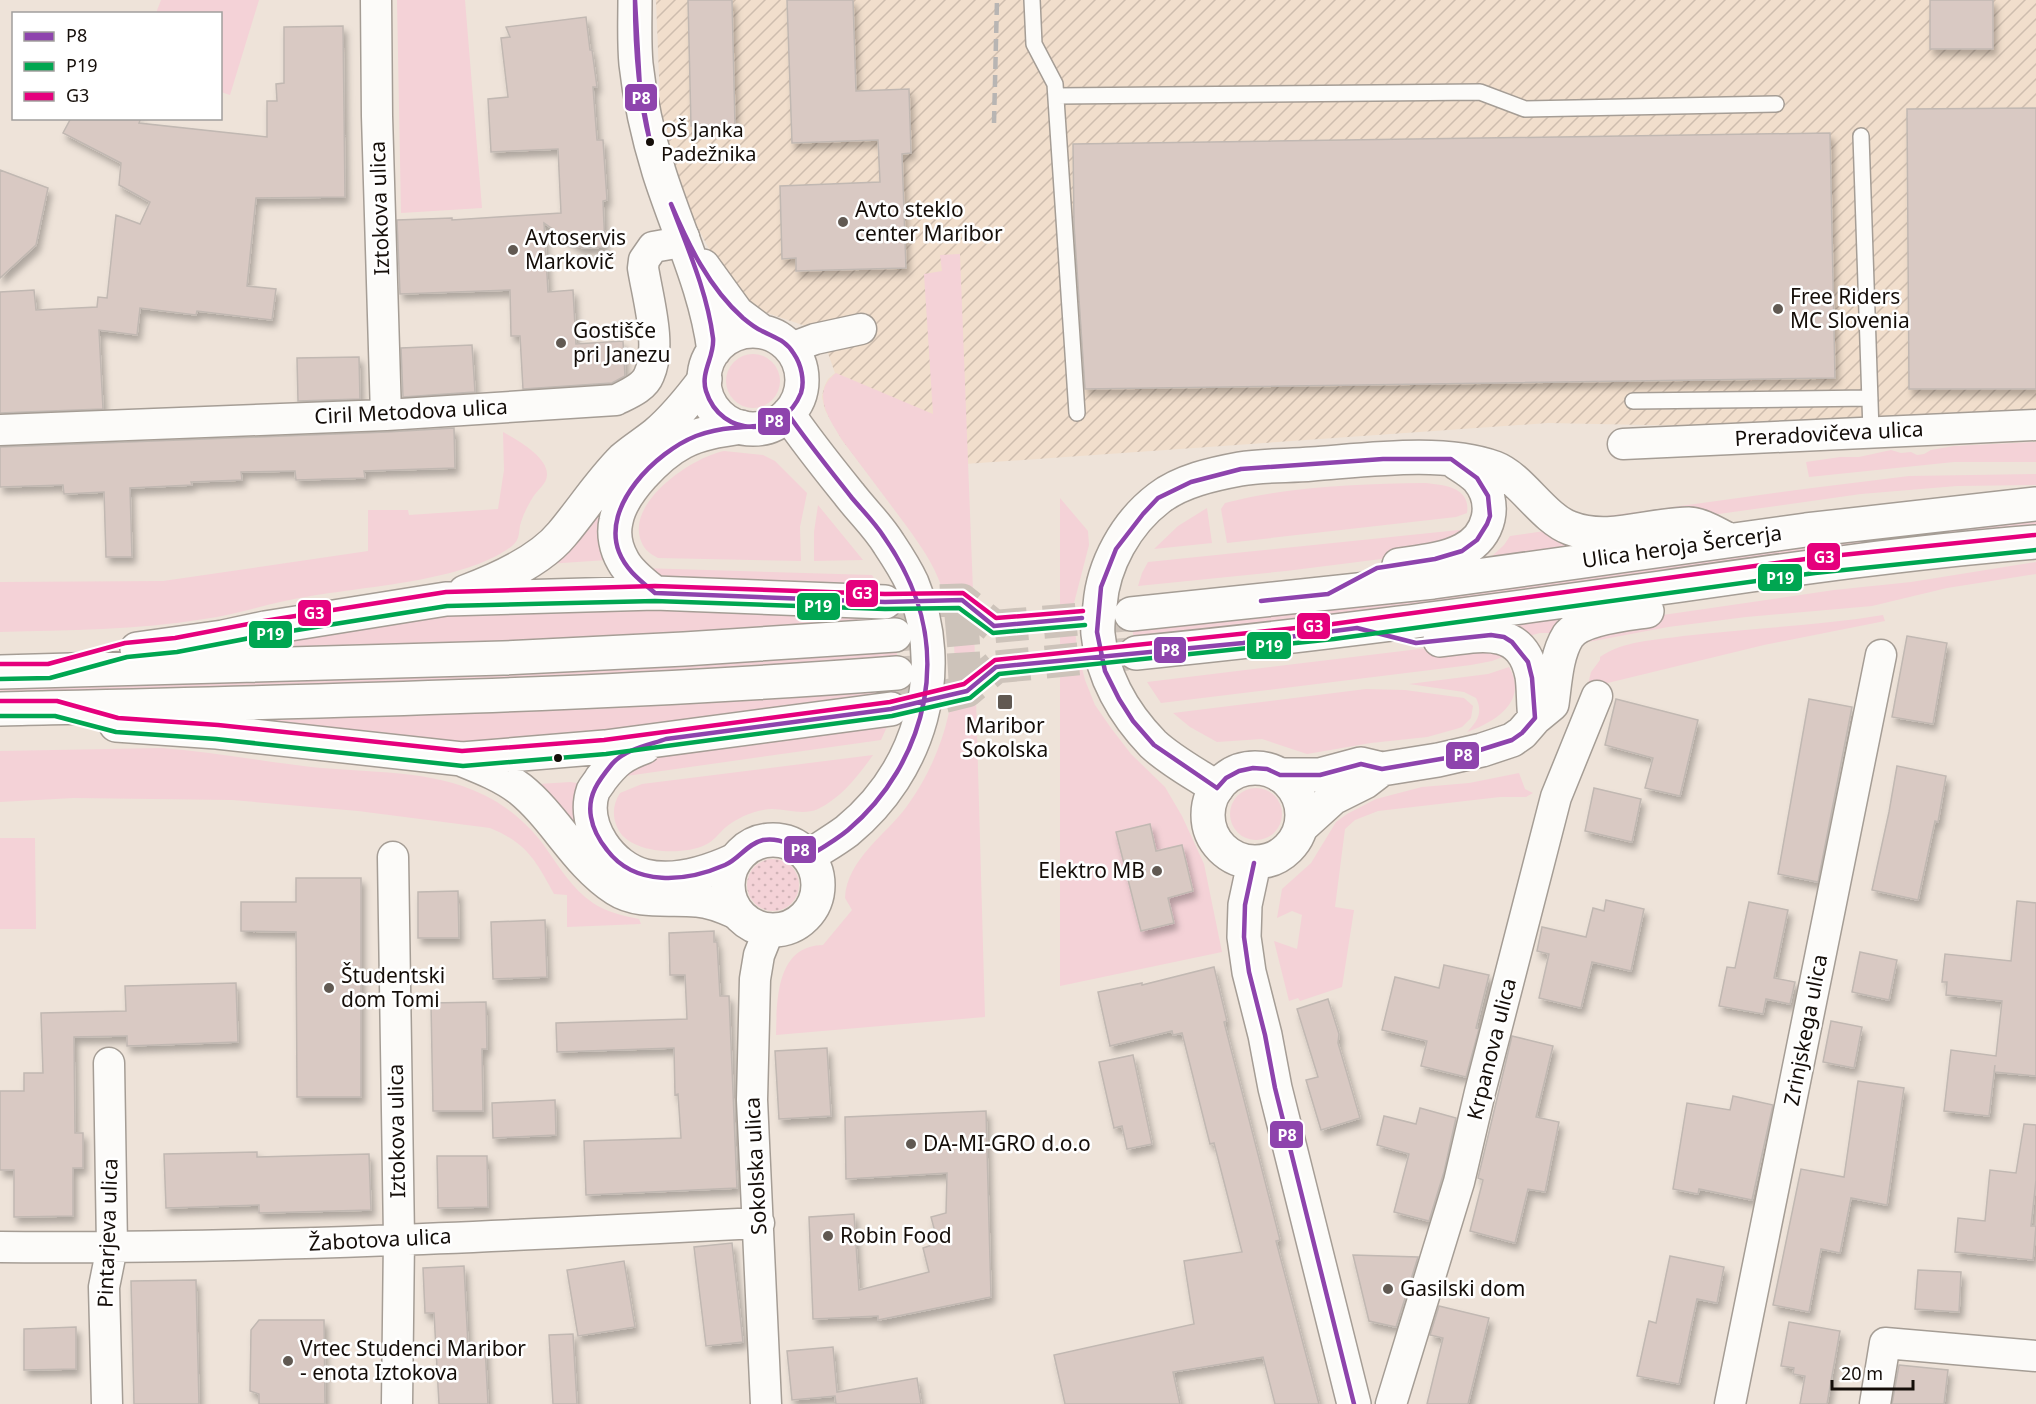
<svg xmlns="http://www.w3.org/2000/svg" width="2036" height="1404" viewBox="0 0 2036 1404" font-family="'Noto Sans',sans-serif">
	<defs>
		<pattern id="industrial-furrows" width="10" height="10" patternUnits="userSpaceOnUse" patternTransform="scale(1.5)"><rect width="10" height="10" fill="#f1decc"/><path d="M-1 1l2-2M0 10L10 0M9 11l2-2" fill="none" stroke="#cebdae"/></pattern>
		<pattern id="park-dots" width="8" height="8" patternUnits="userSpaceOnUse" patternTransform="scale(1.5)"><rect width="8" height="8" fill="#f4d2d7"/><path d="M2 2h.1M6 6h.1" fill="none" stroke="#d0b3b7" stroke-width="1.8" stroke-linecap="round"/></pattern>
		<filter id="shadow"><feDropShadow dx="3.5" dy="6" stdDeviation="3" flood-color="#0004"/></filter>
	</defs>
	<rect width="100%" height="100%" fill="#eee3d9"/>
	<path fill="url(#industrial-furrows)" d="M656 0H2036V430L1992 432 1548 423 866 471 842 440 825 410 822 397 824 387 828 379 835 373 820 331 761 311 728 286 695 222 661 128Z"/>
	<path fill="#f4d2d7" d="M161 0H259L230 95 221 92 220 14 156 13Z
		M397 0H465L482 208 401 213Z
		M960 254 973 591 985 1017 776 1035C777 1000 776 946 823 945L852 910 845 898C847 859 886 835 907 806 956 739 971 645 934 569 924 549 910 531 896 512 878 488 860 464 842 440 829 418 810 393 836 373L933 414 924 274 942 271 940 255Z
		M726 381a27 27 0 1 1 54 0a27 27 0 1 1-54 0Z
		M503 432C517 440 548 457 547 475 547 484 537 490 533 497 528 505 524 513 521 522 518 531 521 539 512 546 466 581 368 586 311 596 275 601 240 614 204 619 137 630 68 630 0 632V582L163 581 368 551V510H408L409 515 498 509 504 470Z
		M2036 442V462H1954L1809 477 1806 462 1840 457H1859L1891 450 1901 453 1911 452 1917 455 1924 454 1931 450 1954 446Z
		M724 451 763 455 775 461 807 493 800 527 801 561 658 558C648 553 643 548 640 538 629 500 693 457 724 451Z
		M2036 474V485L1957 486 1861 494 1662 522 1585 521 1589 515 1597 517 1615 515 1804 489 1909 476Z
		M1425 483C1444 485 1471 487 1467 513L1456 517 1227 543 1221 509 1225 503C1289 486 1359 484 1425 483Z
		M1060 498 1088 531 1089 545 1073 607 1077 649 1085 680 1095 705 1111 728 1131 754 1165 787 1182 816 1204 864 1222 952 1060 986Z
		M818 505 863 560 814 561V532Z
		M1207 508 1212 543 1154 549 1178 526Z
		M601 509 607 560 547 564Z
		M2036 519V527L1511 594 1134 639 1132 628 1728 555Z
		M1459 530 1473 532 1429 553 1286 571 1138 586 1142 573 1148 562Z
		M1545 531 1584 547 1491 560V557L1504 545 1510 536Z
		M2036 562V574L1947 588 1872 606 1746 617 1668 627 1583 643 1591 636 1649 617 1834 590 1911 582Z
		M641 568 872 575 883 594 678 586Z
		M643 605 881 614 880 623 730 633 232 652 254 643 425 614Z
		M1572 615 1554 633H1540L1525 637 1508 624Z
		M1883 615 1885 621 1764 645 1587 688 1591 672 1600 660V657C1622 641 1656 640 1683 636 1750 628 1817 626 1883 615Z
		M1469 643 1505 656 1492 661 1471 665 1161 703 1147 682Z
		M896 648 898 660 667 673 0 695V686Z
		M1509 667C1529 701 1495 722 1467 732 1478 721 1483 712 1476 698L1464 692 1409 684 1488 674Z
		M896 688 894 696 650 730 457 744 233 720 313 715Z
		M1366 689 1405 690 1464 698 1473 706 1471 718 1462 727 1456 729 1427 737 1371 743 1307 754 1262 739 1217 742 1190 727 1173 713Z
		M890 720 881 740 612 778 637 759Z
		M162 748C212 752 261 761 311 767 368 773 432 769 484 795 507 806 528 824 543 844 558 865 571 888 593 903 607 912 623 916 639 919L641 924 567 927V895L554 894C536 861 527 843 490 828L358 811 232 800 74 798 0 802V751Z
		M873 755C859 775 841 798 818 809 800 817 781 806 763 810 750 812 736 819 726 827 719 833 713 842 705 845 682 856 628 854 617 827 612 815 613 804 620 793L642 784Z
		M1519 773 1525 789 1533 793 1526 797H1500L1378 811 1355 820 1345 829 1335 907 1354 910 1342 987 1300 1001 1298 998 1289 1001 1274 941 1297 949 1302 915 1292 911 1277 918 1282 889 1311 863 1336 822 1347 814 1376 799 1422 787 1469 783Z
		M570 782 583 784 580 830 539 784Z
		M1230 814a26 26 0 1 1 52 0a26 26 0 1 1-52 0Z
		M0 838H35L36 929H0Z"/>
	<path fill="url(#park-dots)" d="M747 885a26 26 0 1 1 52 0a26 26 0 1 1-52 0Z"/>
	<path fill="#d9c9c3" stroke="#c1b8b2" stroke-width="1.5" filter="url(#shadow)" d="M688 0H732L735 125 691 126Z
		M787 0H853L856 91 909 89 911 153 902 154 906 268 796 271V258L782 259 780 186 880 182 878 140 792 143Z
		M1930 0H1993V49H1930Z
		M586 17 590 50H592L597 87H593L597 140H603L607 200 603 201 605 247 583 248 577 246 544 223 548 292 573 290 576 344 623 341 625 376 612 383 523 389 520 336H511L510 290 400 294 397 220 452 218V220L561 213 558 149 491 152 488 99 508 97 501 38 510 37 506 27Z
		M343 26 345 197 256 198 247 286 276 289 272 320 197 311 196 315 140 308 137 335 99 330 103 409 0 413V292L34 290 36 310 97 307 98 297 107 298 116 215 140 224 150 202 119 185 121 163 63 133 71 118H141L139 123 267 137V101H277L276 84 284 83V27Z
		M2036 108V389H1909L1907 109Z
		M1830 133 1835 378 1085 389 1074 225 1073 144Z
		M0 170 48 188 36 245 0 278Z
		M472 345 475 392 403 397 401 348Z
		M359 357 360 399 298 401 297 358Z
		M454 428 455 468 364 471 365 478 296 480 295 471 241 472 242 480 191 482 192 485 130 488 132 557H106L104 492 64 494 63 485 0 487V447L387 432Z
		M1907 636 1947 643 1933 724 1892 717Z
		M1616 699 1698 720 1680 796 1645 788 1653 758 1605 745Z
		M1809 699 1852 707 1818 882 1778 874Z
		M1897 766 1946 776 1938 822 1935 821 1918 900 1872 890 1889 812Z
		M1594 788 1641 799 1632 842 1585 831Z
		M1150 824 1156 851 1182 845 1193 891 1168 898 1174 923 1141 931 1116 832Z
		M296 878H361V1097H297L296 932 241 931V902H296Z
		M458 891 459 938H418V892Z
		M1606 900 1644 909 1631 971 1592 962 1581 1008 1539 998 1549 954 1537 951 1542 927 1586 937 1593 908 1604 911Z
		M2017 901 2036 903V1076L1994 1072 1995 1065 1989 1116 1944 1111 1951 1050 1996 1056 2002 1001 1946 995 1947 982H1942L1945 954 2011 961Z
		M1749 902 1788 910 1774 978 1795 982 1790 1004 1766 999 1763 1014 1719 1006 1727 967 1735 968Z
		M545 920 547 977 493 979 491 922Z
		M714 931V942H717L720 996H729L737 1188 586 1195 584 1141 681 1138 678 1094 675 1095 674 1048 557 1052 556 1023 687 1019 685 975H670L669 933Z
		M1860 952 1897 960 1889 1000 1852 992Z
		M1444 965 1489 975 1476 1028 1479 1029 1466 1077 1421 1066 1427 1041 1382 1030 1395 977 1439 988Z
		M1214 967 1227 1021 1224 1022 1280 1240 1276 1241 1319 1404H1275L1263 1357 1173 1372 1180 1404H1065L1054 1355 1194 1324 1184 1261 1242 1252 1214 1143 1210 1144 1182 1033 1173 1035 1172 1031 1110 1046 1098 992 1142 983V985Z
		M236 983 238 1042 127 1046V1036L74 1037 75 1133H83V1168H73V1216L14 1217V1170H0V1091H24V1073H43L41 1013 126 1011 125 986Z
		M1328 999 1339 1034 1338 1043 1360 1118 1321 1130 1306 1080 1318 1077 1297 1009Z
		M486 1002 487 1049H482L483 1111H433L431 1003Z
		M1831 1021 1862 1027 1854 1068 1823 1062Z
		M1512 1036 1553 1046 1536 1117 1559 1122 1545 1192 1528 1189 1515 1243 1470 1231 1483 1180 1478 1178Z
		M827 1048 831 1116 779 1119 775 1051Z
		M1133 1055 1152 1144 1127 1149 1122 1126 1114 1128 1099 1062Z
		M1858 1081 1904 1088 1887 1205 1851 1198 1840 1253 1821 1249 1809 1312 1773 1305 1801 1169 1844 1177Z
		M1733 1096 1773 1105 1752 1200 1699 1189 1698 1194 1673 1189 1687 1103 1730 1110Z
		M555 1100 556 1135 493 1138 492 1103Z
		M1420 1108 1456 1118 1444 1172 1429 1221 1394 1212 1409 1154 1377 1145 1384 1116 1416 1124Z
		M986 1111 991 1297 878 1320V1316L813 1319 809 1217 854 1214 859 1290 929 1272 923 1248 938 1243 931 1217 946 1213 947 1173 846 1179 845 1117Z
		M2024 1124 2036 1125V1180L2031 1226H2036L2033 1260 1955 1252 1958 1218 1985 1221 1990 1170 2016 1173Z
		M257 1152V1157L369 1154 371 1210 259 1213V1205L166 1208 164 1154Z
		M437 1156H487L488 1207 438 1208Z
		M732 1243 743 1342 706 1346 694 1247Z
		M1353 1255 1418 1257 1396 1327 1369 1321Z
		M1670 1256 1724 1267 1717 1303 1697 1299 1679 1384 1637 1376 1649 1321 1656 1323Z
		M624 1261 635 1327 578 1336 567 1270Z
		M464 1266 468 1346 485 1345 488 1404H439L434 1313H425L423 1268Z
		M1918 1270 1961 1272 1959 1312 1915 1309Z
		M196 1280 199 1404H134L131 1281Z
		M1439 1306 1489 1318 1468 1404H1427L1443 1338 1430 1335Z
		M259 1320H324L325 1404H259V1394L250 1391 251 1330Z
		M1789 1322 1840 1331 1827 1404H1800L1805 1376 1793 1374 1794 1368 1781 1366Z
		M76 1327V1369L24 1370V1329Z
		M573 1334 577 1404H553L549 1335Z
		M833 1347 837 1392 917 1378 921 1404H836L835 1396 792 1400 787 1351Z
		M1899 1365 1948 1370 1944 1404H1892Z"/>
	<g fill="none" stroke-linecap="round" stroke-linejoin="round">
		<path stroke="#cdc3ba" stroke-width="33" stroke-dasharray="33 16" stroke-linecap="butt" d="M891 602 962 600 994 626
			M897 635 1126 615
			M899 673 996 667 1129 654
			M897 708 967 691 996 667"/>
		<g stroke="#a59d95" stroke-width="18">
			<path id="lane" d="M1032 0 1034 44 1055 84 1077 413
				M1056 96 1480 92 1525 109 1776 104
				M1861 136 1871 431
				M1633 401 1870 398"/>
		</g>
		<g stroke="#a59d95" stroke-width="33">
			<path id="street" d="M376 0 377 116 386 415
				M791 348 815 339 861 329
				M0 430 386 415 616 400C628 394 644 388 649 375 662 346 648 299 643 268L644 260 653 247 670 244 684 237
				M1623 444 2036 425
				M393 857 399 1238 397 1404
				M0 1247C253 1249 506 1236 759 1223
				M107 1404 104 1287 112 1247 109 1063
				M766 1404 752 1100 755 979 759 955 769 930
				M1391 1404 1459 1182 1480 1092 1556 797 1597 696
				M1730 1404 1881 655
				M1875 1404 1885 1343 2036 1356"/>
		</g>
		<g stroke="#a59d95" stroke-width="36">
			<path id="secondary" d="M635 0C635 21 634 43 636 64 640 101 648 136 659 172 678 232 706 288 714 351
				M703 266 737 313 761 331
				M704 380a49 49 0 1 1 98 0a49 49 0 1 1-98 0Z
				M788 414C807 442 828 468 849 494 862 511 878 526 889 544 897 556 906 570 912 583 949 672 920 771 847 831 835 840 821 848 809 856
				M1208 815a47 47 0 1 1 94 0a47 47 0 1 1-94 0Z
				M728 885a45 45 0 1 1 90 0a45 45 0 1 1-90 0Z
				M1254 863 1245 905 1244 937 1249 972 1265 1035 1275 1088 1354 1404"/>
		</g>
		<g stroke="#a59d95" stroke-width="36">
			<path id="primary" d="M1399 565C1420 562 1444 560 1463 550 1490 536 1498 503 1478 479 1471 471 1459 465 1451 459
				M465 592C497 580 540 561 562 534 583 509 600 482 623 459 633 450 645 443 656 434 675 418 690 399 705 379
				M655 593C644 584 630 574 623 561 616 549 613 534 616 521 621 493 658 455 683 442 700 433 721 430 741 427
				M1131 614 1433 582 1806 530 2036 504
				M1440 640C1479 635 1522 624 1532 676 1534 689 1533 705 1535 718
				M137 649 223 637 265 628 446 599 655 593 885 602
				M1136 653C1311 636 1486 612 1660 588 1785 570 1910 552 2036 542
				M0 672 503 658 684 649 895 635
				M0 709C299 702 599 696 897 673
				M116 725 217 732 462 759 605 747 891 709
				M644 747C622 755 615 761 601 779 599 783 595 787 593 791 581 826 611 868 645 876 674 883 709 872 735 860
				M463 760C483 768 503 776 520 789 556 818 576 863 616 889 639 904 671 897 697 900 711 901 723 906 736 912
				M1280 775H1320L1361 764 1382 769 1438 760 1482 750 1512 740 1522 733 1535 718 1552 704C1555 683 1556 655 1568 636 1581 618 1626 614 1647 611
				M1217 788C1196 774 1171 761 1153 744 1124 714 1102 676 1098 634 1097 625 1099 614 1100 605 1103 565 1126 523 1159 498 1181 481 1213 474 1240 469 1263 465 1289 466 1312 464 1366 460 1444 449 1495 468 1521 478 1543 518 1570 528 1608 543 1650 524 1689 524 1701 524 1718 535 1729 540
				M1301 827 1333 798 1365 782 1378 772"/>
		</g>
		<use href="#lane" stroke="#fcfbf9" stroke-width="15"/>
		<use href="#street" stroke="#fcfbf9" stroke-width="30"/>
		<use href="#secondary" stroke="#fcfbf9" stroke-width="33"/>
		<use href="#primary" stroke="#fcfbf9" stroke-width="33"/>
		<path stroke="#b8b5b3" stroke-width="4.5" stroke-dasharray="12 6" stroke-linecap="butt" d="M994 123 997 0"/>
		<g stroke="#fff" stroke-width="9">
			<path id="bus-1" d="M635 0 640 89 650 142C638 95 635 48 635 0Z
				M671 204C688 244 709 288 743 318 749 323 755 328 762 331 775 338 786 340 794 354 801 364 805 381 801 393 783 438 721 439 706 391 700 372 715 356 713 338 707 291 687 247 671 204Z
				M788 414C808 443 830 470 852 498 863 511 875 523 884 537 919 587 935 640 924 701
				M788 414C768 429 755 425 732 428 719 429 707 432 696 436 656 452 601 506 619 552 626 570 641 581 655 593L885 602 962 600 994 626 1082 618
				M924 701C914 752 887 797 848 830 836 840 822 848 809 856 796 846 780 837 763 840 747 844 739 859 725 865 686 882 635 887 607 850 599 840 593 829 591 817 587 795 599 780 612 764 625 749 649 745 666 739L891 709Z
				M924 701 967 691 996 667 1243 643 1357 628 1416 643 1491 635 1504 637 1512 642 1528 662 1532 678 1535 718 1522 733 1512 740 1464 755 1382 769 1361 764 1320 775H1280L1267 769 1253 768 1239 771 1226 778 1217 788
				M1217 788 1154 745 1133 721 1119 699 1105 671 1097 632 1101 587 1116 549 1143 514 1158 498 1191 482 1241 469 1383 459H1451L1477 478 1488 496 1490 516 1487 524 1477 540 1462 551 1435 559 1377 568 1328 594 1261 601
				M1254 863 1245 905 1244 937 1249 972 1265 1035 1275 1088 1354 1404"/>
		</g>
		<g stroke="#fff" stroke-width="9">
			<path id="bus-2" d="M0 679 50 678 127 657 177 652 266 635 447 606 655 601 885 609 959 608 993 633 1085 625
				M0 716H55L116 732 216 739 463 766 606 754 892 716 970 698 999 674 1334 639 1815 573 2036 550"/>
		</g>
		<g stroke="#fff" stroke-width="9">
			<path id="bus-3" d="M0 664H48L125 643 175 638 264 621 446 592 655 586 885 594 963 593 996 618 1083 611
				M0 701H57L118 718 218 725 462 751 604 740 890 702 964 684 995 660 1333 624 1813 558 2035 535"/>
		</g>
		<use href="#bus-1" stroke="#8e44ad" stroke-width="4.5"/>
		<use href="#bus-2" stroke="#00a651" stroke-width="4.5"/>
		<use href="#bus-3" stroke="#e5007d" stroke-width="4.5"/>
	</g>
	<g fill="#150e09" stroke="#fff" stroke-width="2">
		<circle cx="650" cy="142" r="5"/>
		<circle cx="558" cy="758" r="5"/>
	</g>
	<g fill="#615952" stroke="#fff" stroke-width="2">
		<circle cx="843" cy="222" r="6"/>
		<circle cx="513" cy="250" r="6"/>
		<circle cx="1778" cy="309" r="6"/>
		<circle cx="561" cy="343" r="6"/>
		<rect x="997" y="694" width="16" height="16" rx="3"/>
		<circle cx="1157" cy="871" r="6"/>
		<circle cx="329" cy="988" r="6"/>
		<circle cx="911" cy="1144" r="6"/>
		<circle cx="828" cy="1236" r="6"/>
		<circle cx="1388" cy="1289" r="6"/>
		<circle cx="288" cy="1361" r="6"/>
	</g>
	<g text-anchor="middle" stroke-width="5" stroke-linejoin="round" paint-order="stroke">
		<g font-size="20" fill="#150e09" stroke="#fff" text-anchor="start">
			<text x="661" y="137">OŠ Janka<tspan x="661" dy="24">Padežnika</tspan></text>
		</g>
		<g font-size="21" fill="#150e09" stroke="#fff">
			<text transform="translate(380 208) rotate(-92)" y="7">Iztokova ulica</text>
			<text transform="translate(411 412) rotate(-3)" y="7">Ciril Metodova ulica</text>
			<text transform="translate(1829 434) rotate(-3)" y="7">Preradovičeva ulica</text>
			<text transform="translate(1682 547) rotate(-8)" y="7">Ulica heroja Šercerja</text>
			<text transform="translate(1806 1030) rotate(-79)" y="7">Zrinjskega ulica</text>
			<text transform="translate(1492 1049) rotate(-76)" y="7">Krpanova ulica</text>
			<text transform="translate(397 1131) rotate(-91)" y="7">Iztokova ulica</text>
			<text transform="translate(756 1166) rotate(-93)" y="7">Sokolska ulica</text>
			<text transform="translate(108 1233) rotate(-88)" y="7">Pintarjeva ulica</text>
			<text transform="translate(380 1240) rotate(-3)" y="7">Žabotova ulica</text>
		</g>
		<g font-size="21" fill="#150e09" stroke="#fff" text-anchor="start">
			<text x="855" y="217">Avto steklo<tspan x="855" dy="24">center Maribor</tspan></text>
			<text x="525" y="245">Avtoservis<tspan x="525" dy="24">Markovič</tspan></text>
			<text x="1790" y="304">Free Riders<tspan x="1790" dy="24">MC Slovenia</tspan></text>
			<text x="573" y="338">Gostišče<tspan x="573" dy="24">pri Janezu</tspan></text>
			<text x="1005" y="733" text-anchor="middle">Maribor<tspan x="1005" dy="24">Sokolska</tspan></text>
			<text x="1145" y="878" text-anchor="end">Elektro MB</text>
			<text x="341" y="983">Študentski<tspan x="341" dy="24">dom Tomi</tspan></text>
			<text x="923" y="1151">DA-MI-GRO d.o.o</text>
			<text x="840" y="1243">Robin Food</text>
			<text x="1400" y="1296">Gasilski dom</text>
			<text x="300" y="1356">Vrtec Studenci Maribor<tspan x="300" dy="24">- enota Iztokova</tspan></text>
		</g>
	</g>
	<g stroke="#fff" stroke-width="2">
		<rect x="624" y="83" width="34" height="29" rx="6" fill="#8e44ad"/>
		<rect x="757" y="407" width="34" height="29" rx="6" fill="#8e44ad"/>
		<rect x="1806" y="542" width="35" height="29" rx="6" fill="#e5007d"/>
		<rect x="1757" y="563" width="46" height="29" rx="6" fill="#00a651"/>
		<rect x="845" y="579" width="34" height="29" rx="6" fill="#e5007d"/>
		<rect x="796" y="592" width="45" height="29" rx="6" fill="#00a651"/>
		<rect x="297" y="599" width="35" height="28" rx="6" fill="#e5007d"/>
		<rect x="1296" y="612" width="35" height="28" rx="6" fill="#e5007d"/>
		<rect x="248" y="620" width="45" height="29" rx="6" fill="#00a651"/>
		<rect x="1246" y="631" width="46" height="29" rx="6" fill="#00a651"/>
		<rect x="1153" y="636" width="34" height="28" rx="6" fill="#8e44ad"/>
		<rect x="1445" y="741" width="35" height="29" rx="6" fill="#8e44ad"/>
		<rect x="783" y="835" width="34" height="29" rx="6" fill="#8e44ad"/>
		<rect x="1269" y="1120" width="35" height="29" rx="6" fill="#8e44ad"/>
	</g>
	<g font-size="16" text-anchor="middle" font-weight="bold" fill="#fff">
		<text x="641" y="104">P8</text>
		<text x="774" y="427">P8</text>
		<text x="1824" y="563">G3</text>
		<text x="1780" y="584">P19</text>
		<text x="862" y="599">G3</text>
		<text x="818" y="612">P19</text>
		<text x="314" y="619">G3</text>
		<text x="1313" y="632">G3</text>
		<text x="270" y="640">P19</text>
		<text x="1269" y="652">P19</text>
		<text x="1170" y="656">P8</text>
		<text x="1463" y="761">P8</text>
		<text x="800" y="856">P8</text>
		<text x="1287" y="1141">P8</text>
	</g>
	<rect x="12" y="12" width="210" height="108" fill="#ffffff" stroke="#a19f9d" stroke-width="1.5"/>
	<rect x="24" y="32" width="30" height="9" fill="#8e44ad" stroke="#a19f9d" stroke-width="1.5"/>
	<text x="66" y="42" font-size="18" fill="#150e09">P8</text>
	<rect x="24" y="62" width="30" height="9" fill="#00a651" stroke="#a19f9d" stroke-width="1.5"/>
	<text x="66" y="72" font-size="18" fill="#150e09">P19</text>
	<rect x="24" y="92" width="30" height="9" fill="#e5007d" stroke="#a19f9d" stroke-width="1.5"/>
	<text x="66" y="102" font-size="18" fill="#150e09">G3</text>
	<path d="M1832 1380v9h81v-9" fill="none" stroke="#150e09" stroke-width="3"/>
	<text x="1841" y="1380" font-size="18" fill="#150e09" stroke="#ffffff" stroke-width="4.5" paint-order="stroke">20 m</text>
</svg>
